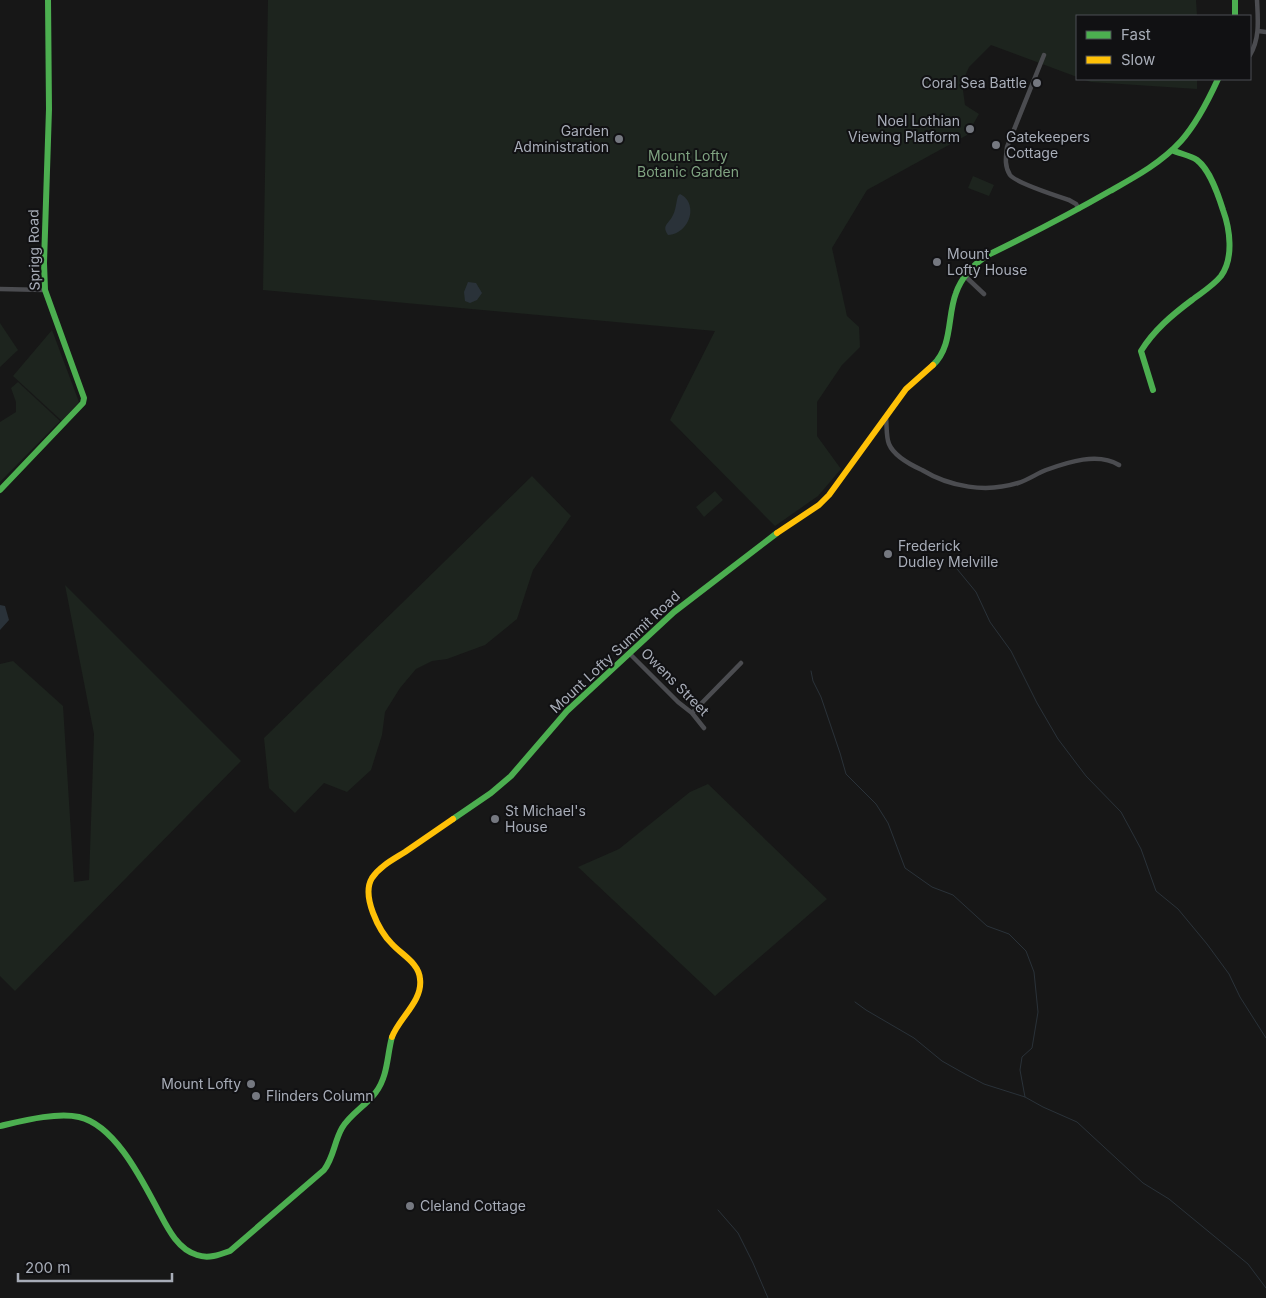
<svg xmlns="http://www.w3.org/2000/svg" width="1266" height="1298" viewBox="0 0 1266 1298" font-family="Inter,sans-serif">
	<rect width="100%" height="100%" fill="#171717"/>
	<path fill="#1d241e" d="M268 0H1196L1197 16H1077V77L991 45 969 67 962 83 965 105 979 114 967 135 867 190 832 248 847 316 859 327 860 347 842 365 817 402V436L841 469 818 496 775 526 670 420 715 331 263 290Z
		M1082 79H1197V89L1091 82Z
		M973 176 994 185 989 196 968 188Z
		M0 323 18 350 0 367Z
		M52 330 79 402 62 421 13 376Z
		M18 382 60 421 0 482V422L16 412V402L11 388Z
		M532 476 571 516 533 570 517 619 485 645 447 659 432 661 416 669 400 688 385 712 382 735 371 770 347 792 324 783 295 813 269 788 264 738Z
		M715 491 723 500 704 517 696 507Z
		M65 585 241 761 15 991 0 976V664L13 661 63 706 74 882 89 880 94 734Z
		M708 784 827 899 715 996 578 867 619 849 690 792Z"/>
	<path fill="#2a3239" d="M680 194C699 203 690 234 668 235 662 226 667 225 672 217 676 211 676 202 678 196Z
		M468 282 476 283 482 293 477 300 470 303 465 301 464 292Z
		M0 605 5 606 9 620 0 630Z"/>
	<g fill="none" stroke-linecap="round" stroke-linejoin="round">
		<path stroke="#2a3239" stroke-width="1" d="M948 558 976 592 990 622 1011 651 1037 703 1058 739 1086 776 1121 812 1141 849 1156 891 1178 909 1207 944 1229 974 1240 997 1266 1038
			M811 671 813 681 821 697 840 753 846 774 876 804 888 823 905 868 932 887 953 895 987 926 1009 934 1026 951 1034 972 1038 1012 1032 1048 1022 1057 1020 1070 1025 1097
			M855 1002 866 1010 914 1038 942 1061 965 1074 984 1084 1025 1097 1043 1107 1077 1122 1143 1183 1169 1199 1248 1264 1266 1288
			M718 1210 738 1233 753 1263 768 1298"/>
		<path stroke="#4b4c50" stroke-width="4.5" d="M1258 31 1266 32
			M1044 55 1007 147C1006 156 1004 166 1010 175 1016 183 1057 196 1069 200L1076 204 1079 209
			M1250 55C1260 38 1258 20 1257 0
			M965 276 984 294
			M0 289 45 290
			M886 418C887 426 886 437 889 444 894 456 911 465 922 470 950 487 986 493 1018 483 1028 480 1036 474 1046 470 1068 462 1098 452 1119 465
			M629 653 678 702 692 713 704 728
			M692 713 741 663"/>
		<path stroke="#4caf50" stroke-width="6" d="M1235 0V16
			M933 365C953 346 947 316 956 293 962 276 974 264 988 255 1029 235 1070 214 1110 191 1135 177 1161 163 1181 141 1197 123 1208 101 1218 79
			M1153 390 1141 351C1154 330 1172 315 1192 300 1201 293 1213 286 1221 276 1234 258 1230 229 1223 210 1218 194 1210 170 1197 160 1190 155 1180 154 1172 150
			M0 490 83 403 84 398 45 290 44 263 49 109 48 0
			M453 819 491 793 511 776 567 711 674 612 777 533
			M0 1126C22 1121 56 1112 79 1117 115 1125 142 1180 158 1210 167 1227 177 1249 197 1255 208 1259 219 1255 230 1251L324 1170C334 1157 334 1142 342 1128 350 1114 367 1105 376 1092 388 1076 387 1055 392 1037"/>
		<path stroke="#ffc107" stroke-width="6" d="M777 533 819 505 829 495 906 389 933 365
			M392 1037C399 1018 423 1001 420 979 419 963 402 955 392 944 379 931 361 896 372 878 380 866 394 859 405 852 421 841 437 830 453 819"/>
	</g>
	<g fill="#757880" stroke="#111113" stroke-width="2">
		<circle cx="1037" cy="83" r="5"/>
		<circle cx="970" cy="129" r="5"/>
		<circle cx="619" cy="139" r="5"/>
		<circle cx="996" cy="145" r="5"/>
		<circle cx="937" cy="262" r="5"/>
		<circle cx="888" cy="554" r="5"/>
		<circle cx="495" cy="819" r="5"/>
		<circle cx="251" cy="1084" r="5"/>
		<circle cx="256" cy="1096" r="5"/>
		<circle cx="410" cy="1206" r="5"/>
	</g>
	<g text-anchor="middle" stroke-width="4" stroke-linejoin="round" paint-order="stroke">
		<g font-size="14" fill="#a8adb8" stroke="#111113" text-anchor="start">
			<text x="1027" y="88" text-anchor="end">Coral Sea Battle</text>
			<text x="960" y="126" text-anchor="end">Noel Lothian<tspan x="960" dy="16">Viewing Platform</tspan></text>
			<text x="609" y="136" text-anchor="end">Garden<tspan x="609" dy="16">Administration</tspan></text>
			<text x="1006" y="142">Gatekeepers<tspan x="1006" dy="16">Cottage</tspan></text>
			<text x="947" y="259">Mount<tspan x="947" dy="16">Lofty House</tspan></text>
			<text x="898" y="551">Frederick<tspan x="898" dy="16">Dudley Melville</tspan></text>
			<text x="505" y="816">St Michael's<tspan x="505" dy="16">House</tspan></text>
			<text x="241" y="1089" text-anchor="end">Mount Lofty</text>
			<text x="266" y="1101">Flinders Column</text>
			<text x="420" y="1211">Cleland Cottage</text>
		</g>
		<g font-size="14" fill="#7fa381" stroke="#111113">
			<text x="688" y="161">Mount Lofty<tspan x="688" dy="16">Botanic Garden</tspan></text>
		</g>
		<g font-size="14" fill="#a8adb8" stroke="#111113">
			<text transform="translate(34 250) rotate(-91)" y="5">Sprigg Road</text>
			<text transform="translate(615 652) rotate(-43)" y="5">Mount Lofty Summit Road</text>
			<text transform="translate(675 682) rotate(45)" y="5">Owens Street</text>
		</g>
	</g>
	<rect x="1076" y="15" width="175" height="65" fill="#111113" stroke="#4d4f55"/>
	<rect x="1086" y="31" width="25" height="8" fill="#4caf50" stroke="#4d4f55"/>
	<text x="1121" y="40" font-size="15" fill="#a8adb8">Fast</text>
	<rect x="1086" y="56" width="25" height="8" fill="#ffc107" stroke="#4d4f55"/>
	<text x="1121" y="65" font-size="15" fill="#a8adb8">Slow</text>
	<path d="M18 1273v8h154v-8" fill="none" stroke="#a8adb8" stroke-width="2.5"/>
	<text x="25" y="1273" font-size="15" fill="#a8adb8" stroke="#111113" stroke-width="4" paint-order="stroke">200 m</text>
</svg>
